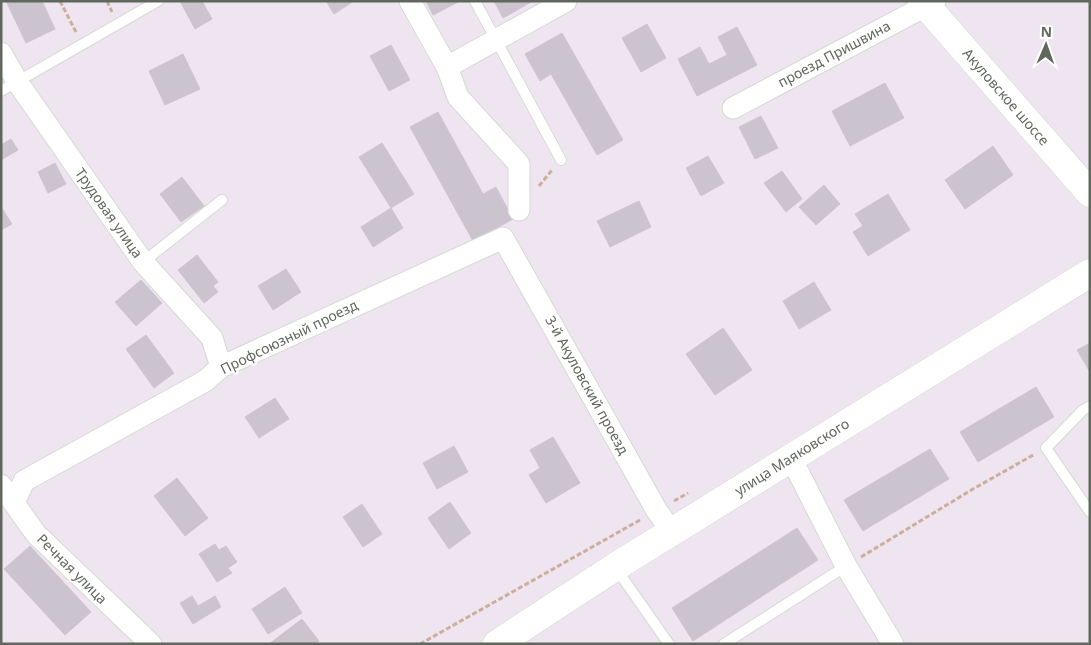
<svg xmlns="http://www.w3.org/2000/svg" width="1091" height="645" viewBox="0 0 1091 645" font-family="'Noto Sans',sans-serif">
	<rect width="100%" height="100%" fill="#efe5f0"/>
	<path fill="#cbc4ce" stroke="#d1c3d5" d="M6 1H42L55 29 26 43Z
		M180 1H202L212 19 195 29Z
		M326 1H354L334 14Z
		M426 1H460L433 15Z
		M494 1H533L503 18Z
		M647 24 666 58 641 72 622 38Z
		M737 27 757 65 697 96 678 59 700 47 709 64 727 55 718 37Z
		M562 33 623 140 597 155 551 74 540 81 525 54Z
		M391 45 410 80 389 91 370 56Z
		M183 54 200 89 165 105 149 71Z
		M885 83 904 118 850 146 832 111Z
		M438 112 483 194 496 187 513 219 473 241 410 127Z
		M761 116 778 148 755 159 739 127Z
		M11 139 18 150 1 160V145Z
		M382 143 414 194 391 208 359 157Z
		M993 146 1013 175 965 209 945 180Z
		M708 156 724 183 701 196 686 168Z
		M55 163 66 184 48 193 38 172Z
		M782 171 802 199 786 212 764 183Z
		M182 177 204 206 181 222 160 194Z
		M824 185 840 204 816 225 799 207Z
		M888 194 910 230 868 256 853 232 863 226 855 214Z
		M639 201 651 227 610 247 597 221Z
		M1 207 12 224 1 230Z
		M391 208 403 228 373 247 361 227Z
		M197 255 218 282 213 286 218 292 204 303 178 270Z
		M286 269 301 292 273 310 258 286Z
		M141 280 162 303 136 326 115 302Z
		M814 282 831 310 799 329 783 301Z
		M723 328 752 370 715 395 686 354Z
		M146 335 174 373 154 388 126 349Z
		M1090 343V372L1077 350Z
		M1036 387 1054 417 978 462 960 432Z
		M275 398 289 419 259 438 245 417Z
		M553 437 580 483 546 503 529 475 540 468 530 450Z
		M454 446 468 472 437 489 423 463Z
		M930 449 949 479 863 531 844 500Z
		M177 478 208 518 185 536 154 496Z
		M450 502 471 533 449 549 428 518Z
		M362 504 382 534 363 547 343 517Z
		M797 528 818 560 693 641 672 608Z
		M215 544 219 550 226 546 237 562 228 568 232 573 217 582 199 554Z
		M30 546 91 612 65 635 4 569Z
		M285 587 302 613 268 634 252 609Z
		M192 596 198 606 215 596 221 607 193 624 180 603Z
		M302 619 319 641 315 644H269Z"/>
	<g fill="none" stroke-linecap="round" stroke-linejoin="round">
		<g stroke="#d4dad3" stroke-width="12">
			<path id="lane" d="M475 1 561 160
				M1 91 158 1
				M143 262 222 200
				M1090 406 1083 410 1046 448 1090 512
				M615 567 669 644
				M724 644 846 566"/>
		</g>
		<g stroke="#d4dad3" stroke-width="23">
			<path id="street" d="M410 1 447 67 458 97 519 164V210
				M1 53 18 83 143 262 212 338 221 367
				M447 67 566 1
				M733 108 935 1
				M791 458 846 566 893 644
				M1 485 36 534 151 644
				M14 503 24 481 205 381 221 367 503 238 657 511 672 532"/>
		</g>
		<g stroke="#d2d9d0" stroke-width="29">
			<path id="secondary" d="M922 1 1090 193
				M497 644 615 567 1090 273"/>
		</g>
		<path stroke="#cdad9b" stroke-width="3" stroke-dasharray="5 2.5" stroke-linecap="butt" d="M60 1 76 32
			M107 1 112 12
			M539 186 552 170
			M674 501 688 493
			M861 557 973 489 1035 454
			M420 644 640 520"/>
		<use href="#lane" stroke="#fff" stroke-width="10"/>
		<use href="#street" stroke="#fff" stroke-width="21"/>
		<use href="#secondary" stroke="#fff" stroke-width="28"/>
	</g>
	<g text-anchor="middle" stroke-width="4.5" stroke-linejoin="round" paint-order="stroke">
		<g font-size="14" fill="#60675d" stroke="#fff">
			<text transform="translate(834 54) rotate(-28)" y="5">проезд Пришвина</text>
			<text transform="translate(1006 97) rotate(49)" y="5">Акуловское шоссе</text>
			<text transform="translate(109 213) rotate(55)" y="5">Трудовая улица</text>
			<text transform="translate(289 337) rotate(-26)" y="5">Профсоюзный проезд</text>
			<text transform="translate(587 385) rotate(61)" y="5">3-й Акуловский проезд</text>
			<text transform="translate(792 457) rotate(-32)" y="5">улица Маяковского</text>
			<text transform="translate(72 569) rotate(45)" y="5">Речная улица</text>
		</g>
	</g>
	<rect width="1091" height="645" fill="none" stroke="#60675d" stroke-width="5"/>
	<g transform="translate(1046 45) rotate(2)" stroke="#ffffff" stroke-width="4" paint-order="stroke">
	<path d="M0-4L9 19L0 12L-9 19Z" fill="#60675d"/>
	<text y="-8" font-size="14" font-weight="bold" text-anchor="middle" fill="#60675d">N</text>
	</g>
</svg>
